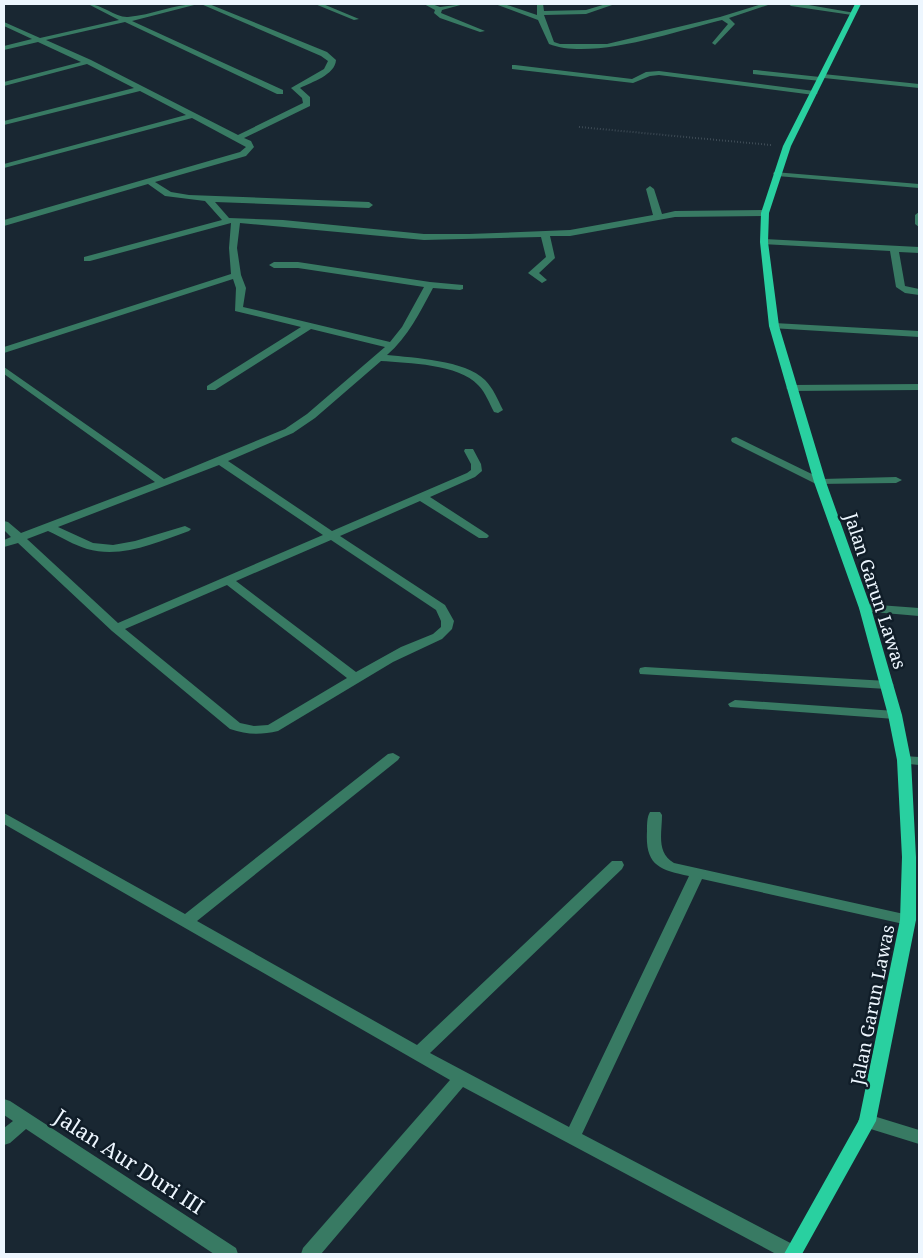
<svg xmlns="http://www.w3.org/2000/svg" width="923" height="1258" viewBox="0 0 923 1258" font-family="'Noto Serif',serif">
	<rect width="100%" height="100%" fill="#192732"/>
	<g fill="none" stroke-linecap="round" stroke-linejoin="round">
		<path stroke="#616d77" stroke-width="2" stroke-dasharray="0.5 2.5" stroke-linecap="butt" d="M579 127 771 145"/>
		<path fill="#387a63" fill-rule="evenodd" d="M88 4C102 4 116 18 128 17 152 15 174 4 198 4L132 21 283 90V94H277L125 22 46 40 91 60 238 135 303 103 302 98 291 88 324 69 328 61 321 56 201 4H209L327 52 336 60C335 75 312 82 300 88L310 97V106L244 138 251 141 254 147 246 156 155 182 171 192 189 195 369 202 373 205 369 208 215 202 229 218 283 220 424 234H469L570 230 653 215 646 189 650 186 654 189 662 214 675 211 765 210 769 213 765 216 675 217 570 236H550L555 258 539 273 547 280 542 283 528 273 546 257 541 237 424 240 240 223 237 248 241 275 246 288 243 307 390 342 402 327 424 287 298 268H274L269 265 274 262H298L430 282 463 285V289L460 290 433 288C420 312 408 337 387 355 414 358 465 360 485 380 493 388 498 400 503 410L498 413 494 412C489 403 486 393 478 385 459 364 408 363 381 361L315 418 293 433 228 461 332 531 467 473 471 470V464L464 451 465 449H473L481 464 482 471 475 477 430 497 487 534 489 536 487 538H479L420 501 340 536 445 605 454 621 452 629 442 639 393 662 278 731C261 735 247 735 230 729L112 631 18 543 4 547V540L11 537 4 530V521L8 522 21 533 155 482 4 374V367L164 479 285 429 307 414 385 347 311 329 215 390H207V386L301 327 235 311 236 288 233 279 4 353V347L231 274 229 248 231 223 90 261H84V257L222 220 205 201 165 196 148 184 4 226V220L240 152 246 147 192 118 4 168V164L186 115 140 91 4 125V121L134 88 87 64 4 86V82L81 62 38 42 4 50V46L32 39 4 26V22L40 38 119 20ZM219 465 323 535 118 623 27 539 48 531C61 537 74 545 87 549 122 559 157 542 189 531L191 529 185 526 135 541 113 545 93 543 58 527ZM331 540 436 610 441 621V627L433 634 401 647 356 672 236 581ZM227 585 347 678 268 725 254 726 240 723 125 629Z
			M315 4H323L359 19 354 20Z
			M424 4H432L440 7 464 4 442 10 441 13 485 31 480 32 440 18 434 13 435 10Z
			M495 4H504L537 15V4H543L544 11 586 10 606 4H615L586 14 544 15 554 42 560 44H607L720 17 762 4H771L729 18 735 24 715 45 712 43 728 24 722 20C676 31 592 61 549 44L538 20Z
			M788 4H803L855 13 852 15 791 6Z
			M515 65 632 79 646 72 659 71 814 91 818 93 814 95 659 75 650 76 633 83 512 69V65Z
			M756 70 820 77 823 74 919 84V88L824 78 821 81 753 74V70Z
			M774 172 919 184V188L777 176 773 174Z
			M919 212V227L915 224V215Z
			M764 239 919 247V253L899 252 905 286 919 289V295L905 293 896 287 890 251 761 244V240Z
			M774 323 919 331V337L771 328 769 326Z
			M919 384V390L791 391 786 388 791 385Z
			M736 437 822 479 896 477 902 480 896 483 816 484 732 442 731 440 732 438Z
			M865 604 919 608V616L861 611 859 608 861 605Z
			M645 667 887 681 894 685 887 689 640 674 639 671 640 668Z
			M735 700 895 711 902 715 895 719 730 707 728 704Z
			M393 753 400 757 398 760 197 921 417 1045 612 861H622L624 865 622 869 430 1053 569 1127 689 876C659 870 645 865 647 831 647 824 647 817 650 812H660L662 815C662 833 656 853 674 863L913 916 916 920 913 924 908 925 702 879 582 1134 800 1248 802 1254H776L463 1087 321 1254H301L303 1248 450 1080 4 824V813L185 914 388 754Z
			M904 756 919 757V765L899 763 897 760 899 757Z
			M4 1099 10 1101 236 1248 238 1254H214L26 1129 10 1143 4 1145V1128L13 1121 4 1115Z
			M867 1114 919 1130V1144L861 1126 858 1121 861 1116Z"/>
		<path fill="#29d0a0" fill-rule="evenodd" d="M855 4H861L791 146 769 213 768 242 779 326 826 482 871 608 902 715 911 760 916 857V920L876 1121 802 1254H784L859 1120 900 920 902 857 897 760 888 715 859 608 814 482 769 326 760 242 761 213 783 146Z"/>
	</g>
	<g text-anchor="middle" stroke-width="5" stroke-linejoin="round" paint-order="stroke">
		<g font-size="18" fill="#edf6fe" stroke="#101d28">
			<text transform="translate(875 591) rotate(72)" y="6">Jalan Garun Lawas</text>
			<text transform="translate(873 1005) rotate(-79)" y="6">Jalan Garun Lawas</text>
		</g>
		<g font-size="21" fill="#edf6fe" stroke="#101d28">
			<text transform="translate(129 1162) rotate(33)" y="7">Jalan Aur Duri III</text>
		</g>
	</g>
	<rect width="923" height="1258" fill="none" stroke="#edf6fe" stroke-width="10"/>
</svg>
